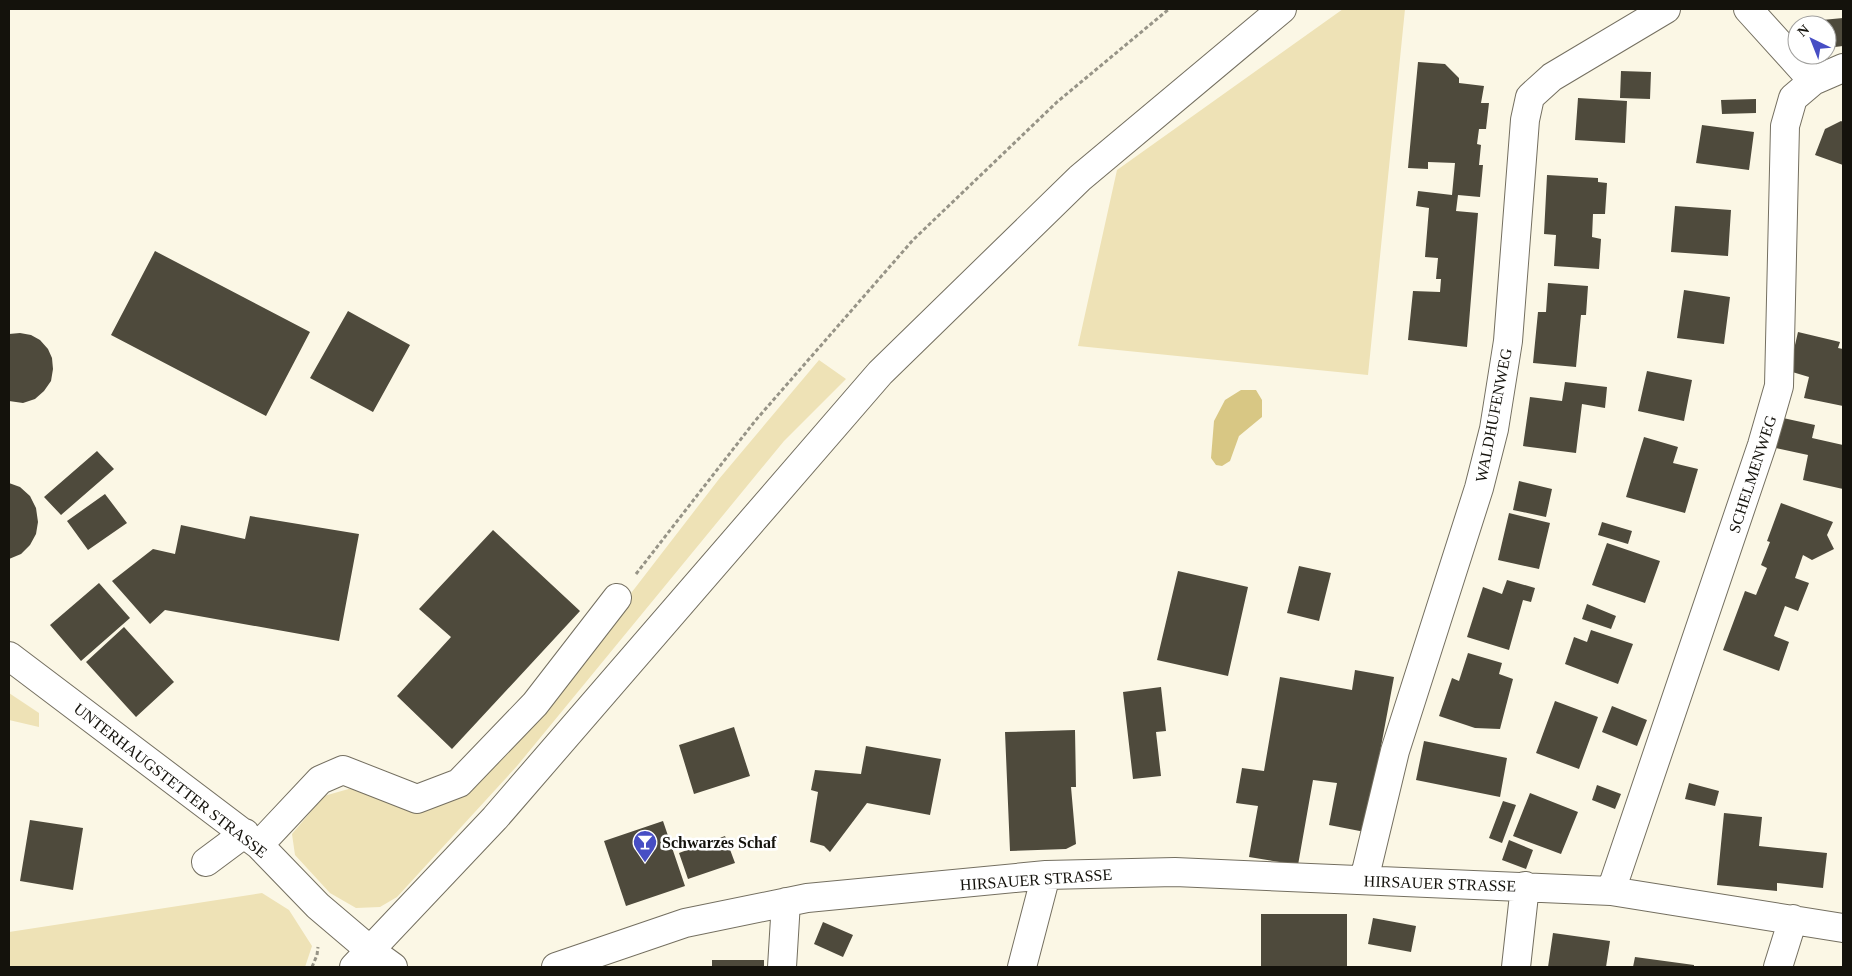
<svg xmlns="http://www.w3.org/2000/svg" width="1852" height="976" viewBox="0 0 1852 976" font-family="'Times New Roman',serif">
	<rect width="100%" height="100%" fill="#fbf7e5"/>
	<path fill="#eee2b6" d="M1343 9H1405L1368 375 1078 346 1117 170Z
		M819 360 846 379 784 441 517 766 397 897 380 907 356 908 330 893 295 855 292 834 324 796 352 788 395 804 425 811 461 797 541 710 719 479Z
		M9 693 39 713V727L9 720Z
		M262 893 289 910 312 946 305 967H9V932Z"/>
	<path fill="#d8c784" d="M1241 390H1256L1262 400V417L1239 436 1230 461 1222 466 1216 465 1211 458 1214 421 1225 400Z"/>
	<path fill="#4e4a3c" d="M1843 18V46L1827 48V25H1823L1822 20Z
		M1418 62 1445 64 1459 78V83L1484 86 1481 103H1489L1486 129H1479L1477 144 1481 145 1479 165H1483L1480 197 1458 195 1456 211 1478 213 1467 347 1408 340 1413 291 1440 292 1441 279H1436L1438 258 1425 257 1429 208 1416 206 1418 191 1452 195 1455 163 1428 162V169L1408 168Z
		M1621 71 1651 72 1650 99 1620 98Z
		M1578 98 1627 101 1625 143 1575 140Z
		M1756 99V113L1722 114 1721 100Z
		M1841 121 1843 122V165L1815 155 1825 129Z
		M1702 125 1754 132 1749 170 1696 163Z
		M1547 175 1598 178V182L1607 183 1605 214H1593L1592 237 1601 239 1599 269 1554 266 1556 235 1544 234Z
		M1675 206 1731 210 1728 256 1671 252Z
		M155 251 310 332 266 416 111 335Z
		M1548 283 1588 286 1586 315H1581L1576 367 1533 363 1538 312H1546Z
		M1684 290 1730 297 1724 344 1677 338Z
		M348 311 410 345 373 412 310 378Z
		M1798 332 1840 342 1838 348 1843 349V406L1804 398 1809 377 1789 371Z
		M20 333 31 335 40 340 48 349 52 358 53 369 51 381 44 391 35 399 23 403 9 401V334Z
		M1647 371 1692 380 1684 421 1638 411Z
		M1565 382 1607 387 1605 408 1582 404 1576 453 1523 446 1530 397 1562 401Z
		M1783 418 1815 425 1812 438 1843 445V489L1803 480 1808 455 1776 448Z
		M1644 437 1678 447 1673 463 1698 469 1685 513 1626 497Z
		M97 451 114 469 61 515 44 497Z
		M1519 481 1552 489 1546 517 1513 510Z
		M9 483 20 487 30 496 36 508 38 522 36 534 30 545 21 554 9 559Z
		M105 494 127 523 88 550 67 521Z
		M1781 503 1833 522 1827 535 1834 549 1812 560 1803 555 1795 578 1809 583 1798 611 1785 606 1774 636 1789 642 1779 671 1723 650 1745 591 1756 595 1767 568 1761 565 1770 542 1767 541Z
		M1509 513 1550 523 1539 569 1498 560Z
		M250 516 359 534 339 641 165 610 150 624 112 581 153 549 175 554 181 525 245 539Z
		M1602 522 1632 531 1628 544 1598 535Z
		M493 530 580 611 452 749 397 696 451 637 419 609Z
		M1607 543 1660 561 1645 603 1592 585Z
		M1299 566 1331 573 1319 621 1287 613Z
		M1178 571 1248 587 1228 676 1157 660Z
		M1507 580 1535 588 1531 602 1523 600 1509 650 1467 637 1483 587 1502 594Z
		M99 583 130 618 81 661 50 625Z
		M1587 604 1616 616 1611 629 1582 619Z
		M124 627 174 682 136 717 86 662Z
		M1591 630 1633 644 1618 684 1565 664 1574 637 1587 642Z
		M1468 653 1502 663 1499 674 1513 679 1500 729 1475 728 1439 716 1452 678 1459 681Z
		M1355 670 1394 677 1365 832 1329 825 1337 783 1313 780 1298 865 1249 857 1258 806 1236 803 1242 768 1264 771 1280 677 1352 690Z
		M1161 687 1166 731 1156 732 1161 776 1133 779 1123 692Z
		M1555 701 1598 717 1579 769 1536 753Z
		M1612 706 1647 720 1637 746 1602 732Z
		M734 727 750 776 694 794 679 745Z
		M1075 730 1076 787H1071L1076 844 1066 849 1010 851 1005 732Z
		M1424 741 1507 758 1500 797 1416 780Z
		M866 746 941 759 930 815 867 803 830 852 824 846 810 842 818 792 811 790 815 770 861 774Z
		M1689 783 1719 791 1715 806 1685 799Z
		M1597 785 1621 794 1615 809 1592 800Z
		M1530 793 1578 812 1561 854 1513 836Z
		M1503 801 1516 805 1502 843 1489 838Z
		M1724 813 1762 817 1759 846 1827 853 1823 888 1777 883V891L1717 885Z
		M30 820 83 828 73 890 20 881Z
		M663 821 685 886 626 906 604 841Z
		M725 836 735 863 688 879 679 853Z
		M1509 840 1533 850 1526 869 1502 860Z
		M1261 914H1347V967H1261Z
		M1373 918 1416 926 1411 952 1368 944Z
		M823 922 853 935 843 957 814 944Z
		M1553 933 1610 941 1606 967H1548Z
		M1635 957 1694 965V967H1633Z
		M712 960H764V967H712Z"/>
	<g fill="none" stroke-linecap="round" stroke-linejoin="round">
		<g stroke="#746f60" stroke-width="30">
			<path id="minor" d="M1748 9 1813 81
				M9 656 259 845 318 906 371 951 393 967
				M259 845 320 780 343 770 417 799 459 783 535 704 617 598
				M206 862 245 833
				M1364 880 1395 751 1479 488 1494 429 1508 341 1525 120 1530 97 1552 77 1666 9
				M1611 891 1762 445 1779 386 1785 126 1793 98 1813 81 1843 68
				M556 967 685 923 807 898 1046 875 1175 872 1611 891 1843 928
				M782 967 786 902
				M1022 967 1046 875
				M1516 967 1525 886
				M1778 967 1793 919"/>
		</g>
		<g stroke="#746f60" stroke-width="30">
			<path id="major" d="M354 967 495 818 880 373 1080 178 1282 9"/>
		</g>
		<path stroke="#979487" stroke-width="3" stroke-dasharray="4 2.5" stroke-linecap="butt" d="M636 574 755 421 913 240 1057 102 1169 9
			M312 967 317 955 318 947"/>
		<use href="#minor" stroke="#fff" stroke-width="28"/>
		<use href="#major" stroke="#fff" stroke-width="28"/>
	</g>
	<defs>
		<g id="bar-pin" transform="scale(1.25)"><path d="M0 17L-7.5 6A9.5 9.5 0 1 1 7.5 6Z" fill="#474ec4" stroke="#fff"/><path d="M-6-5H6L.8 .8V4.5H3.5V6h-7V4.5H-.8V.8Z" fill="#fff"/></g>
	</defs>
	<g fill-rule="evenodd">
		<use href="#bar-pin" x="645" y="842"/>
	</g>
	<g text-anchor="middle" stroke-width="5" stroke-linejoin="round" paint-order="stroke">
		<g font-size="16" fill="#14120c" stroke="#fff">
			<text transform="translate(1493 415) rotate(-79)" y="6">WALDHUFENWEG</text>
			<text transform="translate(1752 474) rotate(-72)" y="6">SCHELMENWEG</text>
			<text transform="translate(171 780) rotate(38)" y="6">UNTERHAUGSTETTER STRASSE</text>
			<text transform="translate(1036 879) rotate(-4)" y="6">HIRSAUER STRASSE</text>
			<text transform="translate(1440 883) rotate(2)" y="6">HIRSAUER STRASSE</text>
		</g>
		<g font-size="16" font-weight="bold" fill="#14120c" stroke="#fff" text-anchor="start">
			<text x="662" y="848">Schwarzes Schaf</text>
		</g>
	</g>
	<rect width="1852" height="976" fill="none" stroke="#14120c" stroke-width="20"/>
	<g transform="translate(1812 40) rotate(317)"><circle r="24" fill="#ffffff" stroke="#a1a09e"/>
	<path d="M0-4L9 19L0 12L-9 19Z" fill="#474ec4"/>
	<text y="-8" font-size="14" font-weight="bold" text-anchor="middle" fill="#14120c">N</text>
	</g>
</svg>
